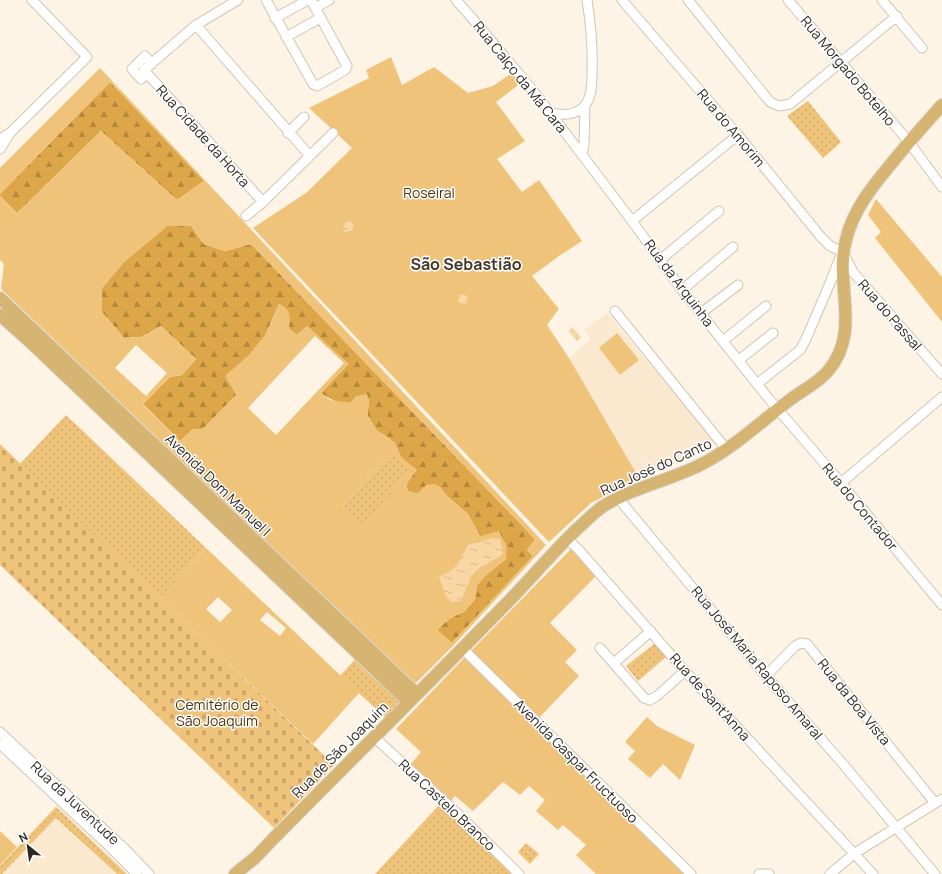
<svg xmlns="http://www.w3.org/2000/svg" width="942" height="874" viewBox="0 0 942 874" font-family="Manrope,sans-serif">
	<defs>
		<pattern id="grass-dots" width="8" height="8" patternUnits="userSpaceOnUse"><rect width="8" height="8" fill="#f0c37b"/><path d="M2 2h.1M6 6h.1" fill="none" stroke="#cea86a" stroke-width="1.8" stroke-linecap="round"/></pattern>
		<pattern id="forest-firs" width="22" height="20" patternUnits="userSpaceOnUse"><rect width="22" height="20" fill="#dda648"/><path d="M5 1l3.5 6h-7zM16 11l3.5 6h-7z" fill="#b3873c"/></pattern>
		<pattern id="cemetery-stones" width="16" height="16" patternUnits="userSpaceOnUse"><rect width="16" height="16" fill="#f0c37b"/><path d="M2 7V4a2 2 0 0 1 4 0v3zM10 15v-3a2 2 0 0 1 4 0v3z" fill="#cea86a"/></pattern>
		<pattern id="water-ripples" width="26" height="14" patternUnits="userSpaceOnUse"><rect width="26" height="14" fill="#f9d7a4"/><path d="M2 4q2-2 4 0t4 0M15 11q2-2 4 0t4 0" fill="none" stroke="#d6b98d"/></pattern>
	</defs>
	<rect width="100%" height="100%" fill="#fef4e5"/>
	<path fill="#fae9cf" d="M607 313 714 441 680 462 639 478 569 358 591 339 584 330Z
		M57 805 127 874H0V865Z"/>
	<path fill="url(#grass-dots)" d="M808 101 841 142 823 158 787 116Z
		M66 415 206 548 160 598 20 464Z
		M392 451 413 469 363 525 343 506Z
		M654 644 666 657 638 681 626 666Z
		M357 657 403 702 386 718 340 676Z
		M440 804 514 872 512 874H375Z
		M56 807 127 874H117L56 818 2 874H0V866Z
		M526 843 539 854 530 864 518 852Z"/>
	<path fill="url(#forest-firs)" d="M110 82 204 181 177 200 101 131 17 213 0 196V194Z
		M167 226H191L204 244 225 251 251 244 535 539 527 550 533 556 452 643 437 630 449 619 465 611 475 599 477 585 485 576 506 559 480 536 468 514 448 497 439 486 418 494 408 491 406 485 416 470 401 457 395 443 383 434 377 431 368 416V408L369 401 357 396 350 403C338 403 331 400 321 393L348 364 307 326 297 335 289 329 279 304 265 336 251 353 236 395 203 429H193L180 441 143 404 170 377 182 375 196 359 161 326 141 337 124 338 102 312V288L125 261Z"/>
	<path fill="url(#cemetery-stones)" d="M0 444 334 765 274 828 0 565Z"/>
	<path fill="#f0c37b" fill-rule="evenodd" d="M391 57 402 85 434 67 468 93 493 86 512 73 522 82 496 102 525 141 497 159 522 192 539 180 582 241 559 256 532 276 559 309 547 325 569 358 639 478 591 503 549 542 253 228 306 193 352 148 309 108 369 78 366 70Z
		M100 68 546 545 451 648 415 684 1 289 4 264 0 260V196L17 213 101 131 177 200 204 181 110 82 0 194V168ZM167 226H191L204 244 225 251 251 244 535 539 527 550 533 556 452 643 437 630 449 619 465 611 475 599 477 585 485 576 506 559 507 547 499 531 480 536 468 514 448 497 439 486 434 484 426 485 418 493 408 491 406 485 417 470 401 457 395 443 383 434 377 431 368 416V408L369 401 367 394 357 396 350 403 330 400 321 393 349 364 307 326 297 335 289 329C290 318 292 309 279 304L265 336 251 353 225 376 236 395 203 429H193L180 441 143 405 170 377 182 375 196 359 161 326 141 337 124 338 102 312V288L125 261ZM315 336 344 363 276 435 248 408ZM136 345 167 373 146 396 115 368ZM392 451 412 469 363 524 343 506Z
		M876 199 942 277V322L875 238 881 232 868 215Z
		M617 333 639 360 620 375 599 348Z
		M575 545 596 576 550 623 577 650 565 662 579 676 537 720 469 653Z
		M206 548 359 693 313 744 160 598ZM218 597 232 610 220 622 206 609ZM267 612 286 628 280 636 260 620Z
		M465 657 686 874H596L576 855 586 845 563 825 558 830 536 811 545 800 529 786 520 795 503 782 473 811 455 796 451 801 411 764 421 752 396 729Z
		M647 717 657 726 695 745 680 780 663 764 650 778 628 759 635 751 625 742Z
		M0 831 17 847 0 865Z"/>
	<path fill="url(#water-ripples)" d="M350 221 353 224 354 227 351 231 344 232 343 229 345 223Z
		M460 294 468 296 466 304 458 302Z
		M572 327 581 337 577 341 568 331Z
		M491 538 500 539 503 554C494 562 481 564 473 574 470 579 464 594 461 601L451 602 446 596 439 577C444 574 450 572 453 569 461 562 463 552 469 544L478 543Z"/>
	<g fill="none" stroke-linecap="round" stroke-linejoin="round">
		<g stroke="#d1c5b3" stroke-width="11">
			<path id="minor" d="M238 0 196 25 144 70 263 202
				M266 0 313 84 317 86 345 70 347 66 311 0
				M456 0 479 26 539 98 632 221 682 290 769 399 841 483 942 605
				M622 0 738 135 821 237 830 246 843 252
				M688 0 770 102 779 106 790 104 897 16
				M788 0 909 142 942 187
				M882 0 922 48
				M315 8 329 0
				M275 18 308 0
				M196 25 309 155
				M286 37 320 18
				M147 74 141 79 132 69 145 56 152 64
				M550 113C565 116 583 115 589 98 592 90 592 82 592 74 593 49 591 25 587 0
				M288 133 304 117
				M0 139 11 132 87 57 32 0
				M0 149 10 133
				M582 155 584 145 585 105
				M246 216 263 202 333 133
				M632 221 738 135
				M844 254 853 272 942 374
				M660 260 719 211
				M682 290 733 247
				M615 311 727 450
				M701 313 738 285
				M723 341 766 306
				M739 360 773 333
				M757 384 800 350 806 339 830 283 839 260 842 253
				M841 483 942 397
				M618 498 766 676 843 764 935 874
				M567 539 578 549 685 671 873 874
				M462 648 691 874
				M600 648 644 698 650 700 657 696 685 671
				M614 663 651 631
				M766 676 795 646 801 643 807 644 935 803
				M0 732 126 850 149 874
				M374 737 456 812 519 874
				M0 744 111 848 137 874
				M759 874H769
				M830 874 855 853 942 799"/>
		</g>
		<g stroke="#d9d8d7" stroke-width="14">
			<path id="major" d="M0 298 417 694
				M0 315 28 340 409 702
				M235 874 256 857 272 840C349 762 427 685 503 607 528 582 550 555 575 531 584 523 592 514 602 507 631 488 667 481 698 466 733 449 760 422 791 399 803 390 818 383 828 371 862 331 834 284 846 240 853 210 872 187 891 164 907 144 924 125 942 105"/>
		</g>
		<use href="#minor" stroke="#fff" stroke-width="9"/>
		<use href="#major" stroke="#d6b572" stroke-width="12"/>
	</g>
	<g text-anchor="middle" stroke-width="3" stroke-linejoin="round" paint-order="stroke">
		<g font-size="14" fill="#2c2720" stroke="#fff">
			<text transform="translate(848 71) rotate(50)" y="5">Rua Morgado Botelho</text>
			<text transform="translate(520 77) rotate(51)" y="5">Rua Calço da Má Cara</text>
			<text transform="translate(731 128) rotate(50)" y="5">Rua do Amorim</text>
			<text transform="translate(203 136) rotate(48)" y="5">Rua Cidade da Horta</text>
			<text transform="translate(679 283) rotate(53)" y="5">Rua da Arquinha</text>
			<text transform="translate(890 315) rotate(49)" y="5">Rua do Passal</text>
			<text transform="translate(656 467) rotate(-24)" y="5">Rua José do Canto</text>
			<text transform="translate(218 485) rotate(44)" y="5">Avenida Dom Manuel I</text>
			<text transform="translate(860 507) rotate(50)" y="5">Rua do Contador</text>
			<text transform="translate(757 663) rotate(50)" y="5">Rua José Maria Raposo Amaral</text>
			<text transform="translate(710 697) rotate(48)" y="5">Rua de Sant'Anna</text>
			<text transform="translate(854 702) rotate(51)" y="5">Rua da Boa Vista</text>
			<text transform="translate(340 750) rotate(-45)" y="5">Rua de São Joaquim</text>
			<text transform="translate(576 761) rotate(45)" y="5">Avenida Gaspar Fructuoso</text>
			<text transform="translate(75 803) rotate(43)" y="5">Rua da Juventude</text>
			<text transform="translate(447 805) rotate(43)" y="5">Rua Castelo Branco</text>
		</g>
		<g font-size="14" fill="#4c350d" stroke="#fff">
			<text x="429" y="198">Roseiral</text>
			<text x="217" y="710">Cemitério de<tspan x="217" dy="16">São Joaquim</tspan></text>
		</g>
		<g font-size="16" font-weight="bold" fill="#42382a" stroke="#fff">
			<text x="466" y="270">São Sebastião</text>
		</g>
	</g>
	<g transform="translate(28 846) rotate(331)" stroke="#ffffff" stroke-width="3" paint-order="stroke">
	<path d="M0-3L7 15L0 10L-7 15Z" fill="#2c2720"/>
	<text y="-6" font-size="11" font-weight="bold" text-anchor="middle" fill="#2c2720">N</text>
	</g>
</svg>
